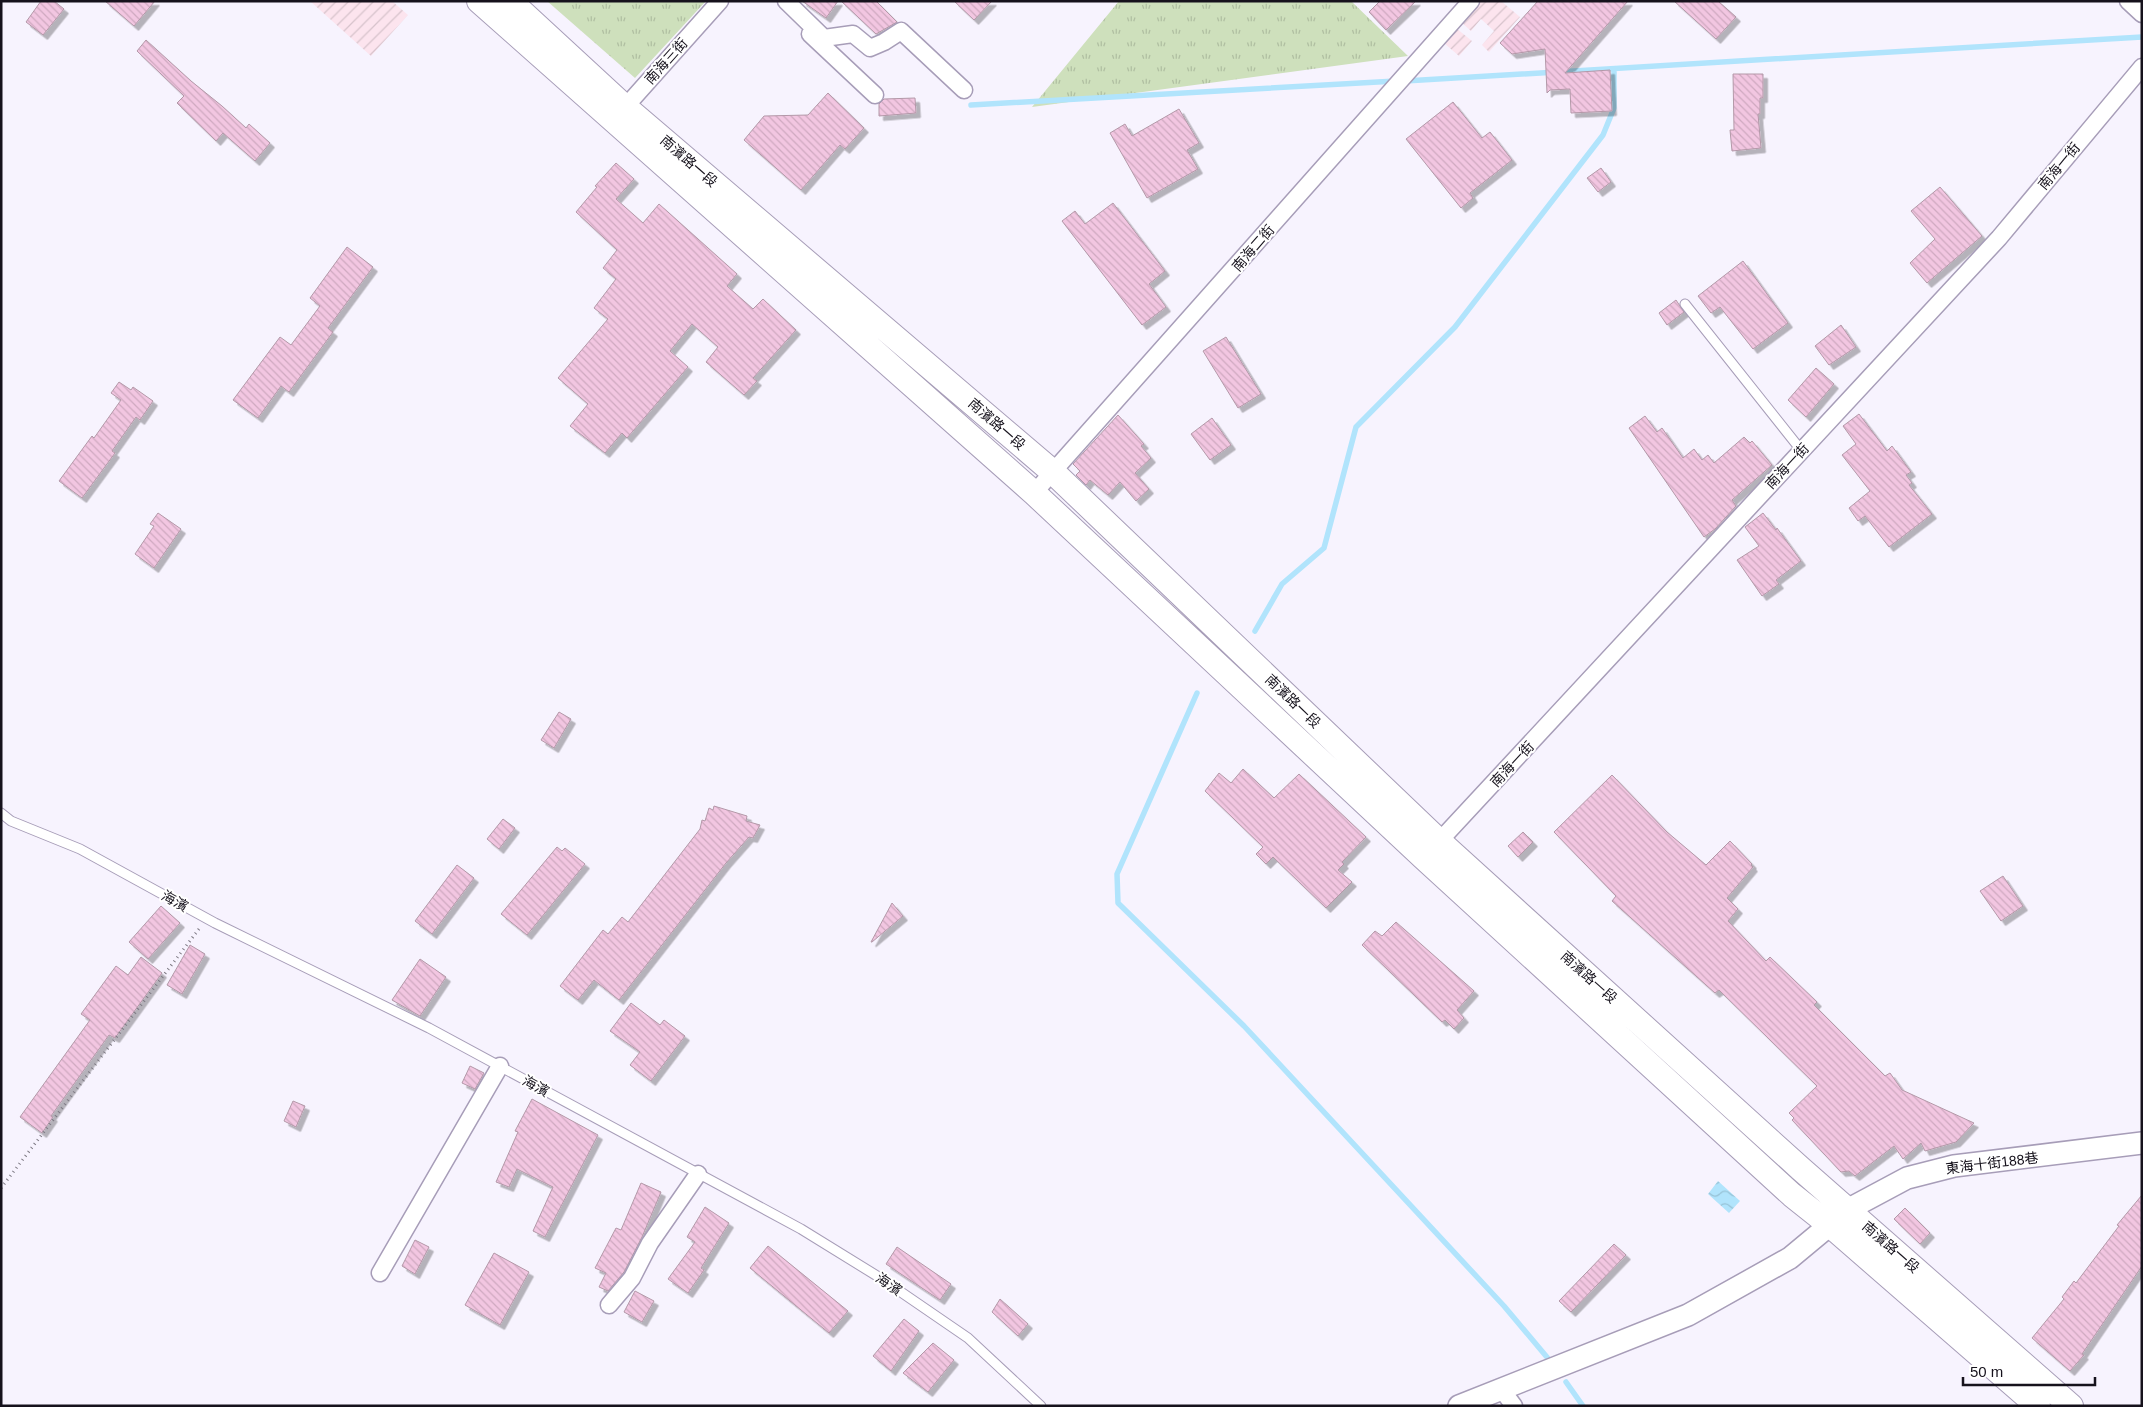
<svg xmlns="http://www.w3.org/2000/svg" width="2143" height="1407" viewBox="0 0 2143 1407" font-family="Helvetica,'Noto Sans TC',sans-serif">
	<defs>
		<pattern id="industrial-furrows" width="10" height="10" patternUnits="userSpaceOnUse" patternTransform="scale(1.25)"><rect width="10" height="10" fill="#fce4ee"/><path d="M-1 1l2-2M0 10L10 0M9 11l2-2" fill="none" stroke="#d7c3cc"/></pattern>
		<pattern id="grass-tufts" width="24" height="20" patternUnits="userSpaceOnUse" patternTransform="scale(1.25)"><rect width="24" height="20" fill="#cee0bc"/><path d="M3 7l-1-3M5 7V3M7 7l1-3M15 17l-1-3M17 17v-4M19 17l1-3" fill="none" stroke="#b0bfa1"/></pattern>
		<pattern id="water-waves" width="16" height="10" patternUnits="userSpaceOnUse" patternTransform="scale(1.25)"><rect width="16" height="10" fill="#b1e4fc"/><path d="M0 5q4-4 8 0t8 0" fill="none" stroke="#98c3d7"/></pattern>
		<pattern id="building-back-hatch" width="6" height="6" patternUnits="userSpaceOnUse" patternTransform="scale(1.25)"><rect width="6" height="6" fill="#f2c6e1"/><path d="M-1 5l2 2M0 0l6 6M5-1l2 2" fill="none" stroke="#cfa9c0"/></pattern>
		<filter id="shadow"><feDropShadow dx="4.5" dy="4.5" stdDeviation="0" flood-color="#0004"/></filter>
	</defs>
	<rect width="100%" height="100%" fill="#f7f3fe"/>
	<path fill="url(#industrial-furrows)" d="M310 1H392L408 15 371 56Z
		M1479 1H1501L1520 17 1489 52 1482 45 1494 31 1481 19 1471 31 1461 22Z
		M1456 28 1472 41 1459 56 1444 43Z"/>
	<path fill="url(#grass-tufts)" d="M547 1H706L635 78Z
		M1119 1H1351L1408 56 1032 107Z"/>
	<path fill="url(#water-waves)" d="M1718 1181 1740 1201 1729 1213 1708 1194Z"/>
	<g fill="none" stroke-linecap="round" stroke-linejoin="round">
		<path stroke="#b1e4fc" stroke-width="5.5" d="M1405 81 2142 37
			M971 105 1396 81
			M1255 631 1282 584 1324 548 1356 427 1455 327 1603 135 1614 108V69
			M1197 693 1117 874 1118 903 1244 1026 1504 1306 1551 1362
			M1566 1382 1583 1406"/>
	</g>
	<path fill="url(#building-back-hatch)" stroke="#b398a8" filter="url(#shadow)" d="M41 1H54L64 9 43 35 26 22Z
		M105 1H155L134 26Z
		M802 1H838L826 18Z
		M841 1H876L897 22 876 34Z
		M954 1H992L974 20Z
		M1380 1H1416L1386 30 1369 12Z
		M1538 1H1628L1565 73 1610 70 1612 111 1571 113 1570 89 1550 90 1547 93 1545 49 1512 54 1500 43Z
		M1674 1H1718L1736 17 1716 39Z
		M146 40 191 81 222 106 246 128 249 124 270 143 255 161 223 133 216 141 177 103 184 96 137 51Z
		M1733 74H1763V98H1760V114H1758L1761 148 1732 151 1730 130H1734Z
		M828 93 864 128 845 149 840 145 801 190 744 140 764 116 808 115Z
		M915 98 916 113 879 116V104L884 99Z
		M1453 102 1482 138 1490 132 1512 160 1470 193 1473 198 1461 208 1406 139Z
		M1179 109 1199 143 1187 150 1198 169 1147 198 1110 133 1125 124 1132 136Z
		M616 163 634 179 616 199 643 223 659 204 737 274 727 286 753 309 763 299 796 330 753 378 757 381 744 395 706 362 718 347 692 324 670 351 688 367 627 438 622 433 605 453 570 426 588 404 558 378 608 319 594 308 616 279 603 268 617 250 576 212 597 187 595 186Z
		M1601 168 1611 182 1598 192 1587 178Z
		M1940 187 1982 236 1927 283 1910 263 1935 239 1911 211Z
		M1113 203 1165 271 1149 284 1166 307 1142 325 1062 221 1075 211 1085 224Z
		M347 247 373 267 328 328 333 332 289 392 281 386 258 418 233 400 280 337 291 345 320 306 310 298Z
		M1743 261 1788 323 1753 349 1720 307 1711 313 1698 296Z
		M1676 300 1684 312 1667 325 1659 313Z
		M1841 325 1856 347 1829 365 1815 346Z
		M1226 337 1261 394 1238 408 1203 351Z
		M1816 368 1834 384 1806 417 1788 400Z
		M119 382 131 390 133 387 153 401 140 420 136 417 112 451 115 453 82 498 59 481 92 436 94 438 121 400 111 393Z
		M1859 414 1887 451 1892 446 1911 472 1906 475 1912 483 1909 485 1932 514 1889 547 1865 516 1858 521 1849 508 1870 491 1842 455 1856 444 1843 426Z
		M1118 415 1144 444 1141 446 1151 458 1135 473 1149 489 1136 501 1120 482 1108 495 1090 480 1086 485 1076 475 1080 471 1073 464Z
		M1645 416 1657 432 1662 428 1683 458 1694 449 1702 460 1708 455 1714 463 1744 437 1750 443 1752 441 1772 465 1732 500 1736 506 1715 529 1704 537 1629 428Z
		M1212 418 1231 445 1210 460 1191 434Z
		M158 513 181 529 154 568 135 554 154 526 150 524Z
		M1763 513 1776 530 1777 528 1801 561 1776 580 1779 584 1762 596 1737 560 1759 546 1745 527Z
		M559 712 571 719 554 748 541 740Z
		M1243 769 1274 798 1299 774 1366 837 1342 862 1344 864 1338 870 1352 882 1326 908 1273 857 1266 864 1256 854 1263 847 1205 791 1219 773 1231 783Z
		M1612 775 1667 832 1706 865 1730 841 1752 864 1751 865 1753 867 1727 898 1738 909 1728 921 1766 961 1770 957 1817 1002 1814 1005 1885 1076 1890 1073 1902 1090 1974 1123 1956 1142 1925 1151 1921 1143 1903 1159 1894 1146 1855 1176 1849 1171 1841 1172 1792 1120 1794 1118 1789 1113 1817 1086 1719 990 1715 993 1612 901 1616 896 1554 832Z
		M714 806 747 816 746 821 760 825 753 838 749 837 726 863 619 1000 594 980 578 1000 560 986 603 930 608 934 622 917 628 922 700 829 702 820 705 821 709 808 713 810Z
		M503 819 515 828 499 849 487 839Z
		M1523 832 1533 842 1518 857 1508 846Z
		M557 847 562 851 565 848 585 864 527 935 501 914Z
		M457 865 474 878 432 934 415 921Z
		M2003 876 2023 906 2001 921 1980 891Z
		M892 903 903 916 872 942H871Z
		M161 906 180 923 148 959 129 942Z
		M1396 922 1474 991 1457 1010 1464 1018 1454 1029 1445 1020 1442 1022 1362 945 1375 931 1382 936Z
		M190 945 205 954 182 994 167 985Z
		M141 957 162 973 115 1038 109 1035 51 1116 53 1117 42 1133 20 1117 90 1020 81 1014 116 966 128 975Z
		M420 959 446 977 420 1016 392 1000Z
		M631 1003 660 1025 664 1020 685 1036 651 1081 630 1065 640 1052 610 1031Z
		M470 1066 484 1073 475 1089 462 1083Z
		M532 1099 598 1135 545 1237 533 1231 553 1187 517 1169 509 1187 496 1182 518 1132 515 1131Z
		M293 1101 305 1106 296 1127 284 1121Z
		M641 1183 661 1192 642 1237 624 1272 608 1291 599 1287 606 1273 595 1268 616 1228 621 1230Z
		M2142 1195V1266L2082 1354 2084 1355 2070 1371 2032 1338 2064 1299 2062 1297 2074 1281 2076 1283 2119 1226 2117 1225Z
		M705 1207 729 1223 701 1268 704 1270 688 1293 668 1279 695 1242 687 1237Z
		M1905 1208 1930 1233 1920 1244 1894 1219Z
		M415 1240 429 1247 415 1274 402 1266Z
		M1614 1244 1626 1255 1571 1312 1559 1301Z
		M768 1246 848 1311 829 1333 750 1268Z
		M897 1247 951 1284 940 1300 886 1264Z
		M494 1253 529 1272 500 1325 465 1305Z
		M635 1291 654 1301 642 1322 624 1312Z
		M1000 1299 1028 1324 1018 1336 992 1312Z
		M904 1319 919 1331 891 1371 873 1356Z
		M933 1343 954 1360 928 1392 903 1373Z"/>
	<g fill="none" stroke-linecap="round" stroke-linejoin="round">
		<g stroke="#a79db8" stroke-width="11">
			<path id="service" d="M1685 304 1801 450
				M1 813 11 821 80 849 215 923 429 1028 801 1229 882 1279 968 1338 1041 1406"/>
		</g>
		<g stroke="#a79db8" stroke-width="19">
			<path id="minor" d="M786 1 824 38 853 34 870 48 884 42 901 31 964 90
				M2128 1 2142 14
				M810 34 875 95
				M619 114 720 1
				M1034 493 1471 1
				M1432 849 1999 238 2142 67
				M380 1273 500 1066
				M609 1305 632 1278 650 1243 698 1174
				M1502 1390 1514 1406"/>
		</g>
		<g stroke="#a79db8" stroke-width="24">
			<path id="tertiary" d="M1459 1406 1688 1315 1790 1258 1849 1209 1907 1178 1954 1166 2142 1143"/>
		</g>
		<g stroke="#a79db8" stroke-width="26">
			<path id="secondary" d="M479 1 1034 493 1424 858 1792 1195 1831 1226 2038 1406
				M510 1 625 107 1054 473 1440 842 1801 1169 2071 1406"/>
		</g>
		<path stroke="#7e7a84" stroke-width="3" stroke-dasharray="1 4" stroke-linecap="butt" d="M1 1188 199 929"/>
		<use href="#service" stroke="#fff" stroke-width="9"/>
		<use href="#minor" stroke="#fff" stroke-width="16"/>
		<use href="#tertiary" stroke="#fff" stroke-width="21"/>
		<use href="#secondary" stroke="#fff" stroke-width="24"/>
	</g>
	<g text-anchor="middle" stroke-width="4" stroke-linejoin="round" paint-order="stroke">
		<g font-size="14" fill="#16121c" stroke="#fff">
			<text transform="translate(666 61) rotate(-48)" y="5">南海三街</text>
			<text transform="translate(689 161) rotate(41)" y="5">南濱路一段</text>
			<text transform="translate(2059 166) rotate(-50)" y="5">南海一街</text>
			<text transform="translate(1253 248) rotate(-49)" y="5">南海二街</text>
			<text transform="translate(997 424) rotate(41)" y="5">南濱路一段</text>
			<text transform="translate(1787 466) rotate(-47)" y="5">南海一街</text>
			<text transform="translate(1293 701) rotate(44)" y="5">南濱路一段</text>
			<text transform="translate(1512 764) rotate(-47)" y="5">南海一街</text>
			<text transform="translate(175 901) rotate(29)" y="5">海濱</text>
			<text transform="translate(1589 977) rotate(42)" y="5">南濱路一段</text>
			<text transform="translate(536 1086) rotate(29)" y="5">海濱</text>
			<text transform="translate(1992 1163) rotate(-7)" y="5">東海十街188巷</text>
			<text transform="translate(1891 1247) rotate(41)" y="5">南濱路一段</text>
			<text transform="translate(889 1284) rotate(34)" y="5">海濱</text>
		</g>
	</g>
	<rect width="2143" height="1407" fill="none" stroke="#16121c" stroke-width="5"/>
	<path d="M1963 1377v8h132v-8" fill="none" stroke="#16121c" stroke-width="2.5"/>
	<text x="1970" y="1377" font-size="15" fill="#16121c" stroke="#ffffff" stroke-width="4" paint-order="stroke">50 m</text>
</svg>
